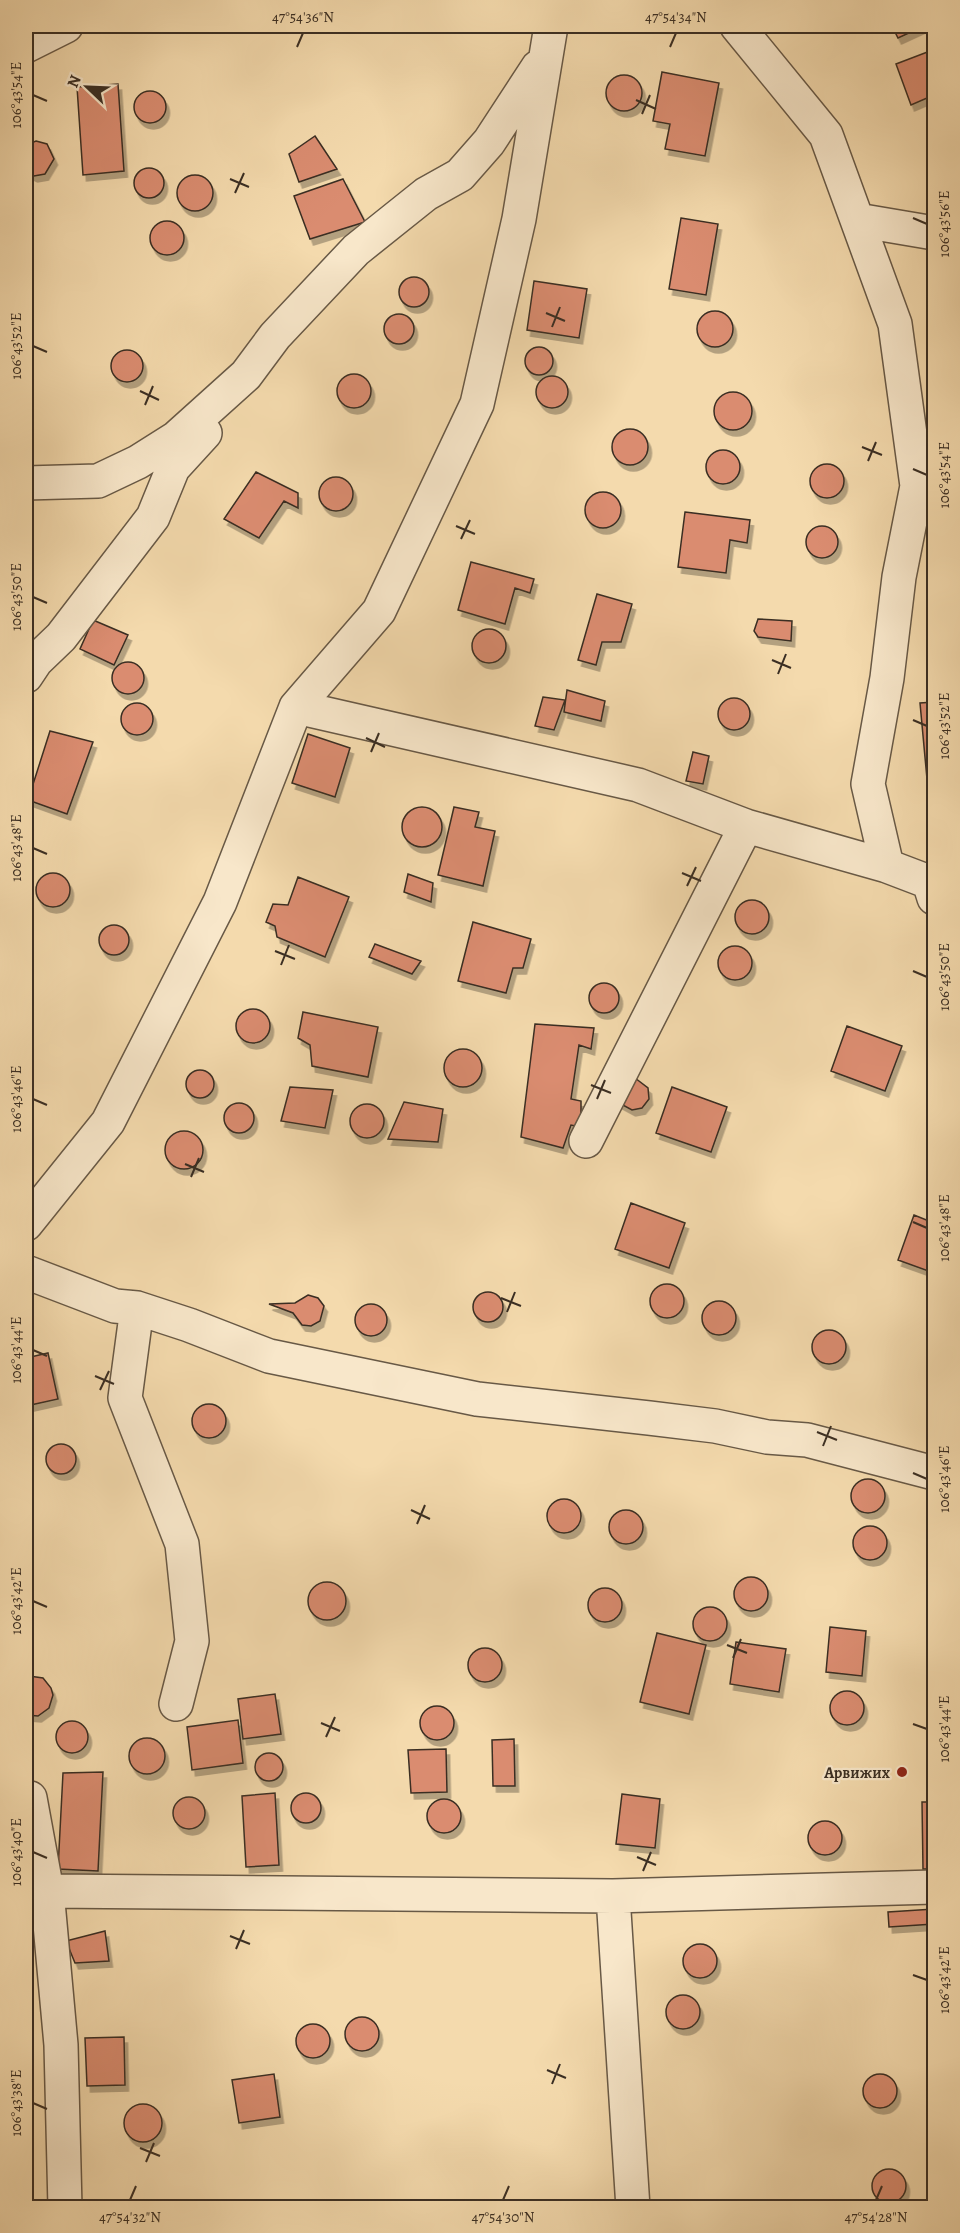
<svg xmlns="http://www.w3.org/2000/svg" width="960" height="2233" viewBox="0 0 960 2233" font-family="Alegreya,serif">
	<defs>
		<filter id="shadow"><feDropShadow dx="3.5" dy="6" stdDeviation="0" flood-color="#0004"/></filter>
	</defs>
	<rect width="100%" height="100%" fill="#f4daad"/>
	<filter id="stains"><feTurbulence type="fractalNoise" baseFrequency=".00333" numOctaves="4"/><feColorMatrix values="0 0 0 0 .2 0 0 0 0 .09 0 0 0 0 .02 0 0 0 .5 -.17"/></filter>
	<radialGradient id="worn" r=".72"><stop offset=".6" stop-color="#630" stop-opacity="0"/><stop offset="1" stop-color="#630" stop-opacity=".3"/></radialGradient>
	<path fill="#da8c70" stroke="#3a2e23" stroke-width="1.5" filter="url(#shadow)" d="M892 26H924L898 38Z
		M930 51 934 64V95L911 105 896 64Z
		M662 72 719 83 705 156 665 149 670 124 653 121Z
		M606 93a18 18 0 1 1 36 0a18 18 0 1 1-36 0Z
		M118 84 124 171 83 175 77 87Z
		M134 107a16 16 0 1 1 32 0a16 16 0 1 1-32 0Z
		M315 136 337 169 299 182 289 154Z
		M36 141 47 144 54 159 45 174 34 176 26 172V145Z
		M134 183a15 15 0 1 1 30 0a15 15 0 1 1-30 0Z
		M177 193a18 18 0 1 1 36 0a18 18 0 1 1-36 0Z
		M343 179 365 222 310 239 294 196Z
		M681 218 718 224 706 295 669 289Z
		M150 238a17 17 0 1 1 34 0a17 17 0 1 1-34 0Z
		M399 292a15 15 0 1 1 30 0a15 15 0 1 1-30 0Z
		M534 281 587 289 579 338 527 330Z
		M697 329a18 18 0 1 1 36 0a18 18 0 1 1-36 0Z
		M384 329a15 15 0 1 1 30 0a15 15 0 1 1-30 0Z
		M525 361a14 14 0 1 1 28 0a14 14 0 1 1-28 0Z
		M111 366a16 16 0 1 1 32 0a16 16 0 1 1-32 0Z
		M337 391a17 17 0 1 1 34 0a17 17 0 1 1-34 0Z
		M536 392a16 16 0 1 1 32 0a16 16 0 1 1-32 0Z
		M714 411a19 19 0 1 1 38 0a19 19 0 1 1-38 0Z
		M612 447a18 18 0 1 1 36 0a18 18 0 1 1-36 0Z
		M706 467a17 17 0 1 1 34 0a17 17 0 1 1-34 0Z
		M810 481a17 17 0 1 1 34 0a17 17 0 1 1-34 0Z
		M256 472 298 493V508L284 501 259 538 224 519Z
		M319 494a17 17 0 1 1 34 0a17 17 0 1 1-34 0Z
		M585 510a18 18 0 1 1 36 0a18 18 0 1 1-36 0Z
		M685 512 750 520 747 543 730 540 726 573 678 567Z
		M806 542a16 16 0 1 1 32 0a16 16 0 1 1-32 0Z
		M471 562 534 579 530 593 515 588 505 624 458 610Z
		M597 594 632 604 621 642H602L596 665 578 660Z
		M758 619 792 621 791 641 758 637 754 631Z
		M93 620 128 635 114 665 80 649Z
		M472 646a17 17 0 1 1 34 0a17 17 0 1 1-34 0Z
		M112 678a16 16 0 1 1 32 0a16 16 0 1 1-32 0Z
		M567 690 605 701 601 721 564 712Z
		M543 697 565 700 554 730 535 726Z
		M718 714a16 16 0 1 1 32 0a16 16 0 1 1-32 0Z
		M934 702V779H927L920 703Z
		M121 719a16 16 0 1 1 32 0a16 16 0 1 1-32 0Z
		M50 731 93 742 67 814 28 800Z
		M308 734 350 748 335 797 292 783Z
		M693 752 709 756 703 784 686 781Z
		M402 827a20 20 0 1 1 40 0a20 20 0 1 1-40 0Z
		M454 807 479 812 475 827 495 831 483 886 438 875Z
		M36 890a17 17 0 1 1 34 0a17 17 0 1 1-34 0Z
		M408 874 433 883 431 902 404 892Z
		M298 877 349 897 325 957 277 937 275 926 266 922 273 904 288 905Z
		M735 917a17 17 0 1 1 34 0a17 17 0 1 1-34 0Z
		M473 922 531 939 523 968H513L506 993 458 981Z
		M99 940a15 15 0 1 1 30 0a15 15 0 1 1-30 0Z
		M375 944 421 961 412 974 369 957Z
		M718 963a17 17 0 1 1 34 0a17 17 0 1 1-34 0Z
		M589 998a15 15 0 1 1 30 0a15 15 0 1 1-30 0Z
		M236 1026a17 17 0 1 1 34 0a17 17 0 1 1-34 0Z
		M303 1012 378 1027 368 1077 312 1066 310 1045 298 1038Z
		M535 1024 594 1028 591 1049 579 1045 571 1099 581 1101V1127L571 1125 563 1148 521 1137Z
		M847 1026 902 1046 885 1091 831 1071Z
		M444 1068a19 19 0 1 1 38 0a19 19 0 1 1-38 0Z
		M186 1084a14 14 0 1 1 28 0a14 14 0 1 1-28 0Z
		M635 1078 648 1088 649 1099 642 1108 632 1110 619 1103Z
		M290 1087 333 1090 325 1128 281 1121Z
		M672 1087 727 1107 711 1152 656 1133Z
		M404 1102 443 1109 438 1142 388 1139Z
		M224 1118a15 15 0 1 1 30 0a15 15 0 1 1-30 0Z
		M350 1121a17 17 0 1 1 34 0a17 17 0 1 1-34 0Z
		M165 1150a19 19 0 1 1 38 0a19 19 0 1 1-38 0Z
		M631 1203 685 1223 669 1268 615 1249Z
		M914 1215 934 1223V1273L898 1260Z
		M650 1301a17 17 0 1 1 34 0a17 17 0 1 1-34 0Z
		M473 1307a15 15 0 1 1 30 0a15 15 0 1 1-30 0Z
		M308 1295 318 1298 324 1306 320 1321 311 1326 302 1325 293 1313 269 1304 295 1303Z
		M702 1318a17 17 0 1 1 34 0a17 17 0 1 1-34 0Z
		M355 1320a16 16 0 1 1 32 0a16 16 0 1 1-32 0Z
		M812 1347a17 17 0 1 1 34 0a17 17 0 1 1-34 0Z
		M48 1353 58 1399 26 1406V1358Z
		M192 1421a17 17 0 1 1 34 0a17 17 0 1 1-34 0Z
		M46 1459a15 15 0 1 1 30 0a15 15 0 1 1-30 0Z
		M851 1496a17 17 0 1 1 34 0a17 17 0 1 1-34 0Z
		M547 1516a17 17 0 1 1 34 0a17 17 0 1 1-34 0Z
		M609 1527a17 17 0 1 1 34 0a17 17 0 1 1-34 0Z
		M853 1543a17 17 0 1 1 34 0a17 17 0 1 1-34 0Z
		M734 1594a17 17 0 1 1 34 0a17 17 0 1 1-34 0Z
		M308 1601a19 19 0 1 1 38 0a19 19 0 1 1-38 0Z
		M588 1605a17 17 0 1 1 34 0a17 17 0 1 1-34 0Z
		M693 1624a17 17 0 1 1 34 0a17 17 0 1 1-34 0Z
		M830 1627 866 1631 862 1676 826 1672Z
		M657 1633 706 1645 689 1714 640 1702Z
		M736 1642 786 1649 779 1692 730 1684Z
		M468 1665a17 17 0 1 1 34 0a17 17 0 1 1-34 0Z
		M29 1676 43 1678 51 1688 53 1695 49 1708 38 1716 26 1715V1678Z
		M830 1708a17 17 0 1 1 34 0a17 17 0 1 1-34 0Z
		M275 1694 281 1734 243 1739 238 1699Z
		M420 1723a17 17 0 1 1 34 0a17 17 0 1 1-34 0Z
		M238 1720 243 1763 192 1770 187 1727Z
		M56 1737a16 16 0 1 1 32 0a16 16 0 1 1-32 0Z
		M129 1756a18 18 0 1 1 36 0a18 18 0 1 1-36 0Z
		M514 1739 515 1786H493L492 1740Z
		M446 1749 447 1792 411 1793 408 1750Z
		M255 1767a14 14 0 1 1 28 0a14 14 0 1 1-28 0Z
		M103 1772 98 1871 58 1869 63 1773Z
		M275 1793 279 1865 246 1867 242 1796Z
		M291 1808a15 15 0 1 1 30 0a15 15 0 1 1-30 0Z
		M622 1794 660 1799 655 1848 616 1844Z
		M173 1813a16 16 0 1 1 32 0a16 16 0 1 1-32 0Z
		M427 1816a17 17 0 1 1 34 0a17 17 0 1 1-34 0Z
		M922 1802H934V1869H923Z
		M808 1838a17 17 0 1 1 34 0a17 17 0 1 1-34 0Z
		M934 1909V1924L889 1927 888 1912Z
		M105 1931 109 1961 75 1963 66 1941Z
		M683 1961a17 17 0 1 1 34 0a17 17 0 1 1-34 0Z
		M666 2012a17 17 0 1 1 34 0a17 17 0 1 1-34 0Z
		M345 2034a17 17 0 1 1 34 0a17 17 0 1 1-34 0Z
		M296 2041a17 17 0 1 1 34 0a17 17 0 1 1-34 0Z
		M124 2037 125 2085 87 2086 85 2038Z
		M274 2074 280 2117 239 2123 232 2080Z
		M863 2091a17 17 0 1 1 34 0a17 17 0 1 1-34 0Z
		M124 2123a19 19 0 1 1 38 0a19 19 0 1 1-38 0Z
		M872 2186a17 17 0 1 1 34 0a17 17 0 1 1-34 0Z"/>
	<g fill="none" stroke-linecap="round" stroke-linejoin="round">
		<g stroke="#685946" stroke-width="36">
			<path id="minor" d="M737 26 826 135 895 324 917 486 899 577 887 678 868 784 887 866 929 882 934 898
				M26 46 66 26
				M857 220 934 233
				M26 483 98 481 138 462 176 438 246 375 275 336 356 250 426 194 460 175 489 142 538 67
				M26 676 36 661 61 637 153 517 173 468 205 433
				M296 707 638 785 746 826 887 866
				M586 1141 746 826
				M26 1224 108 1122 220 902 296 707 379 611 477 404 519 219 551 26
				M26 1272 115 1306 137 1308 189 1325 269 1356 477 1399 649 1418 715 1426 767 1437 807 1440 934 1473
				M137 1308 125 1398 182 1544 192 1641 176 1704
				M26 1798H30L47 1891 613 1896 934 1887
				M47 1891 61 2045 65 2208
				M613 1896 633 2208"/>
		</g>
		<use href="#minor" stroke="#f8e7ca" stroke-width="33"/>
	</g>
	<path fill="none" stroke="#3a2e23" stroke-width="2" d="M297 47 303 33M670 47 676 33M33 95 47 101M636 100 656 109M642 114 650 95M230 179 249 187M235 193 244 173M913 218 927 224M546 313 565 321M552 327 560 307M33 346 47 352M140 391 159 400M145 405 153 386M862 447 882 455M868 461 876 442M913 469 927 475M456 526 475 534M461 539 470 520M33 597 47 603M772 660 791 668M778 674 786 654M913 720 927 726M366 738 385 747M371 752 379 733M33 848 47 854M682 873 701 881M687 886 696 867M275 951 295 959M281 965 289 945M913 971 927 977M591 1085 611 1093M33 1099 47 1105M597 1099 605 1080M185 1164 204 1172M191 1177 199 1158M913 1222 927 1228M501 1298 521 1306M507 1312 515 1292M33 1350 47 1356M95 1376 114 1384M100 1390 109 1371M817 1432 837 1440M823 1446 831 1426M913 1473 927 1479M411 1510 430 1519M417 1524 425 1505M33 1601 47 1607M727 1645 747 1653M733 1658 741 1639M321 1723 340 1731M913 1724 927 1729M326 1737 335 1717M33 1852 47 1858M637 1857 656 1865M643 1871 651 1852M230 1936 250 1944M236 1949 244 1930M913 1975 927 1980M547 2070 566 2078M552 2084 560 2064M33 2103 47 2109M140 2148 160 2156M146 2162 154 2143M130 2200 136 2186M503 2200 509 2186M876 2200 882 2186"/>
	<circle fill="#8f2418" stroke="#f8e7ca" stroke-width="2" cx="902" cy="1772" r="6"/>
	<g text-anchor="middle" stroke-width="4.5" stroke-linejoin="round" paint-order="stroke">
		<g font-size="16" font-weight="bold" fill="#3a2e23" stroke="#f8e7ca" text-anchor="end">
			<text x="890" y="1778">Арвижих</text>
		</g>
	</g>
	<rect width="960" height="2233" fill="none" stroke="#f4daad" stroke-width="66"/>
	<g transform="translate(87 87) rotate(293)" stroke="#f8e7ca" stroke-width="4.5" paint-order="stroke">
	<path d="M0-4.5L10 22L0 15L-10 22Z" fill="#3a2e23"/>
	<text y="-9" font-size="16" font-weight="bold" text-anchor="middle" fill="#3a2e23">N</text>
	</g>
	<rect x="33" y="33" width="894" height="2167" fill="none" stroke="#3a2e23" stroke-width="2"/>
	<g font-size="15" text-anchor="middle" fill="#3a2e23">
		<text x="303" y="22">47°54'36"N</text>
		<text x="676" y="22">47°54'34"N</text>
		<text transform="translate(16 95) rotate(-90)" y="5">106°43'54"E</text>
		<text transform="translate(944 224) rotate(-90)" y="5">106°43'56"E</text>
		<text transform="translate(16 346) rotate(-90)" y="5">106°43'52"E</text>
		<text transform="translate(944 475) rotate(-90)" y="5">106°43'54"E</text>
		<text transform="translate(16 597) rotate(-90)" y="5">106°43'50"E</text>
		<text transform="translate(944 726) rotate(-90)" y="5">106°43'52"E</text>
		<text transform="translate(16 848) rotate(-90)" y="5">106°43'48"E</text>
		<text transform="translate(944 977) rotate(-90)" y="5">106°43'50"E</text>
		<text transform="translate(16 1099) rotate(-90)" y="5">106°43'46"E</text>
		<text transform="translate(944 1228) rotate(-90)" y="5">106°43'48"E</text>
		<text transform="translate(16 1350) rotate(-90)" y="5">106°43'44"E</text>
		<text transform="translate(944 1479) rotate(-90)" y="5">106°43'46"E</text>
		<text transform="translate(16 1601) rotate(-90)" y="5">106°43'42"E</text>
		<text transform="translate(944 1729) rotate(-90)" y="5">106°43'44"E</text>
		<text transform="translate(16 1852) rotate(-90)" y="5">106°43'40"E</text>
		<text transform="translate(944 1980) rotate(-90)" y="5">106°43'42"E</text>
		<text transform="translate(16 2103) rotate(-90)" y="5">106°43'38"E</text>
		<text x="130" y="2222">47°54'32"N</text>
		<text x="503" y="2222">47°54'30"N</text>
		<text x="876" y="2222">47°54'28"N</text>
	</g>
	<rect width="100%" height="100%" filter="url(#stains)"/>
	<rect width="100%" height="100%" fill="url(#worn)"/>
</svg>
